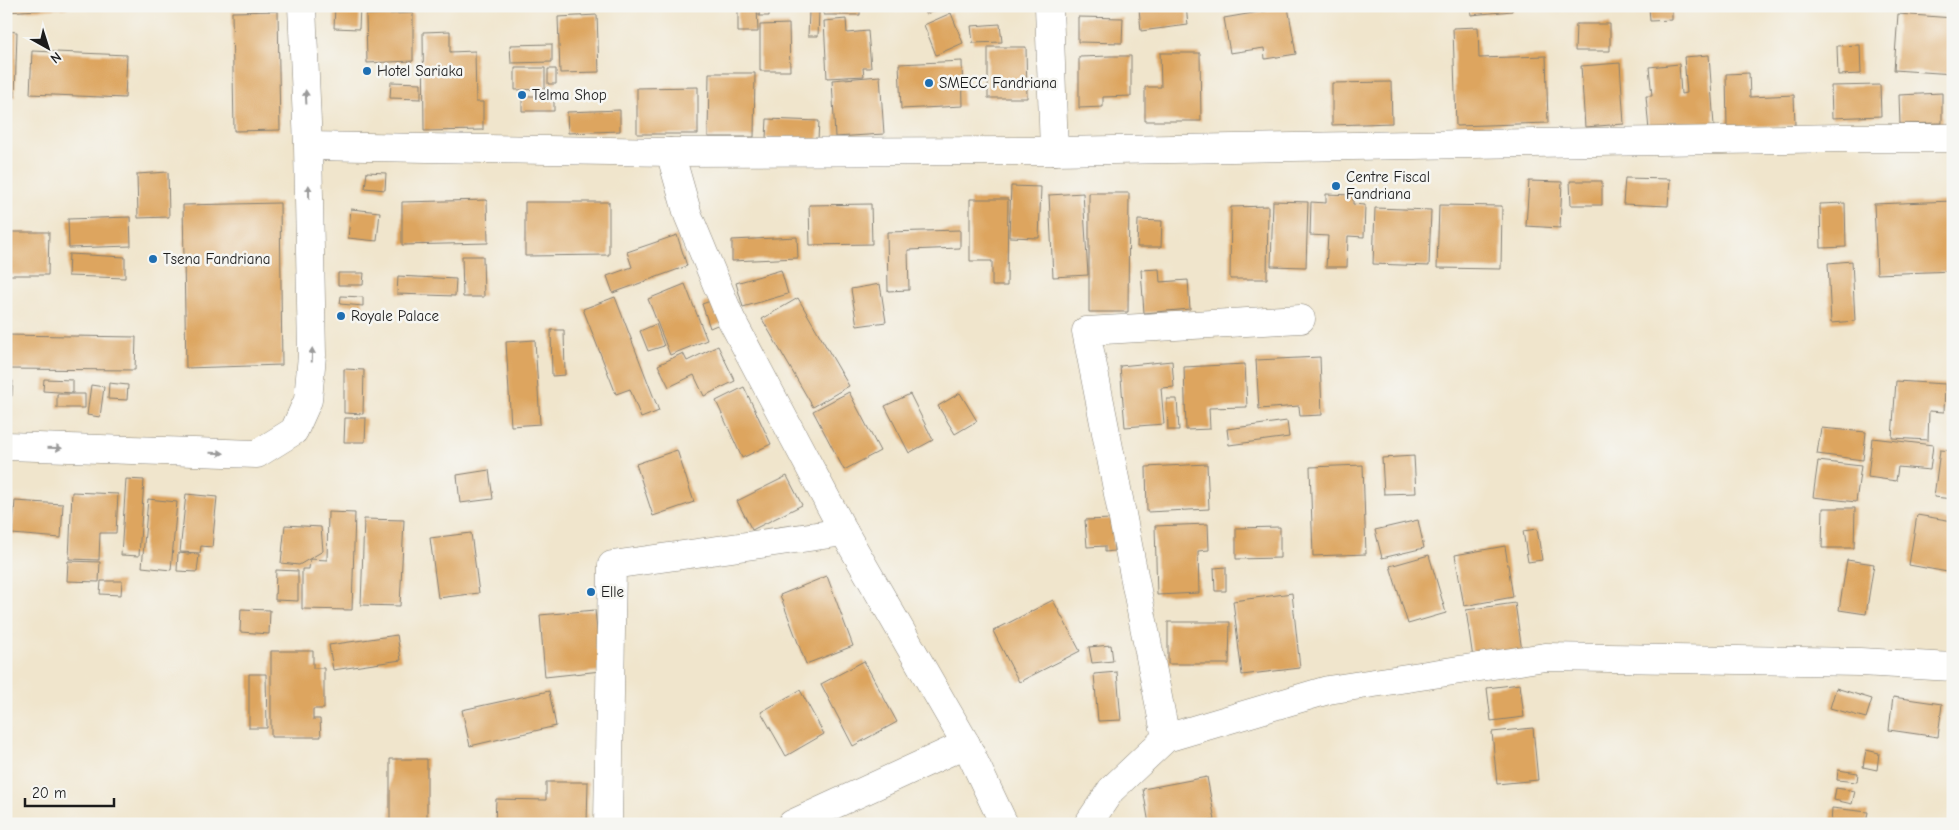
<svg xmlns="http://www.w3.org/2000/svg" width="1959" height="830" viewBox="0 0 1959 830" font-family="'Comic Neue',sans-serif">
	<rect width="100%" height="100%" fill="#f6f6f2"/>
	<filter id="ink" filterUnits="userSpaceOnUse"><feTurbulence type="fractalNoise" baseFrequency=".02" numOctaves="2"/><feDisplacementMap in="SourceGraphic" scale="10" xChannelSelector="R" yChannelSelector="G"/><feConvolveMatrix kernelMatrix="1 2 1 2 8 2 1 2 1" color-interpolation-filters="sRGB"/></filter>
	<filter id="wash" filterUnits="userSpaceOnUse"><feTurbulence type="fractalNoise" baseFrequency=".0096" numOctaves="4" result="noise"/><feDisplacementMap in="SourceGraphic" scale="20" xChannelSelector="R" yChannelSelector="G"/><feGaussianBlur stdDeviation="1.12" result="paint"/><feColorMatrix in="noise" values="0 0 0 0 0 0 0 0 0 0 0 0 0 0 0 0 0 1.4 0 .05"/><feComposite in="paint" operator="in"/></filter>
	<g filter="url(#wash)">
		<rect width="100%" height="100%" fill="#f0e5cc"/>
		<g id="blocks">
			<path fill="#dda55f" d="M6 6H69V8L6 12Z
				M335 6H360L359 29 334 28Z
				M738 6H757L758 32H738Z
				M760 6H769V16H759Z
				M824 6H860V15H824Z
				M923 6H947L926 14Z
				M1152 6H1186L1188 25 1141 31 1139 8Z
				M1470 6H1512V11L1471 15Z
				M1649 6H1672V20L1650 21Z
				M1288 7 1296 54 1265 59 1264 48 1230 53 1224 18Z
				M278 11 280 130 234 131 232 12Z
				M809 11 819 12 818 36H808Z
				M413 13V61L367 63 366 15Z
				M951 13 963 43 936 55 924 25Z
				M1898 14 1953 18V74L1894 70Z
				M597 15 599 72 560 73 558 17Z
				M1078 17 1123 18 1122 43 1078 42Z
				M846 19 847 33 868 31 871 68H863L864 76 827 78 824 21Z
				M789 24 790 71H760V25Z
				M1000 24 1002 42 973 43 971 26Z
				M1576 24H1610V51H1575Z
				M1478 27 1479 58 1546 56 1548 123 1456 126 1453 28Z
				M6 31 17 32 15 97H6Z
				M450 31V52L475 51 476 102H483V130L424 131 423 32Z
				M552 44V62L511 63 510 45Z
				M1860 45 1861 74 1838 75 1837 46Z
				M988 47H1026L1027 98H988Z
				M32 51 127 55 125 98 30 94Z
				M1160 53H1200L1201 121H1145V87H1161Z
				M1709 55 1714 126 1649 131 1646 96H1652L1649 67 1679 64 1681 94 1687 93 1684 57Z
				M1110 56H1131V96L1103 97V107L1079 108V57Z
				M962 61 963 106 901 109 899 64Z
				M1620 63 1624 124 1585 127 1581 66Z
				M515 68H545V89L515 90Z
				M548 69H556V84H548Z
				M709 73H755L754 137H708Z
				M1749 73 1750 97 1794 95 1795 125 1727 127 1726 74Z
				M880 76 884 134 835 137 832 80Z
				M391 82 421 83V99L390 98Z
				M1391 82 1392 123 1332 125V83Z
				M1880 85 1881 116 1832 118 1831 86Z
				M698 87V134H637V88Z
				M1942 93V123L1900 124 1899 95Z
				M522 96H554V111H522Z
				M620 110V131L568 133 567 112Z
				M767 119 819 121 818 140 766 138Z
				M168 172 169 217 138 218 137 174Z
				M367 172 386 173 385 190 365 188Z
				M1625 178 1670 179 1668 206 1623 204Z
				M1529 181 1562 182 1560 228 1526 226Z
				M1570 181H1602V205H1571Z
				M1011 186 1041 187 1039 238 1009 237Z
				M1083 193 1088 275 1053 277 1049 195Z
				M1089 193H1129L1128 312H1089Z
				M1326 194 1353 195V204L1365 205 1364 237 1348 236 1347 267H1326L1328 236 1310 235 1311 202 1326 203Z
				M970 199H1008L1007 286H992V261H970Z
				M487 200 488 243 402 245V202Z
				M1273 201 1308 202 1306 267 1271 266Z
				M1953 201V271L1877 274 1874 204Z
				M525 202H609V255L525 256Z
				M280 203 282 365 186 368 183 205Z
				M1845 203 1846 247 1821 248 1820 204Z
				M871 204 872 244 810 245 809 205Z
				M1439 205 1502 206 1501 269 1437 268Z
				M1268 206 1267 279H1230L1231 207Z
				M1375 208 1431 210 1429 266 1373 264Z
				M351 209 380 212 377 241 348 238Z
				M130 217 131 246 69 248 68 219Z
				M1138 220 1162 221 1161 247H1137Z
				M960 230V248L908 250 909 290 888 291 887 232Z
				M6 232H49L48 275H6Z
				M677 235 687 266 613 293 607 276 632 267 627 252Z
				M797 237 798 258 732 261V240Z
				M69 254 125 257V278L68 276Z
				M462 256H483L484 297H463Z
				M1852 261 1855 321 1831 323 1828 263Z
				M1159 269 1160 282 1188 280 1190 309 1144 313 1141 270Z
				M781 270 788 294 743 307 736 283Z
				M338 273H364L363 285H338Z
				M398 276 456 279 455 296 397 294Z
				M685 284 707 340 670 355 648 299Z
				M880 284 886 322 857 326 851 289Z
				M341 296 363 297V306L340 304Z
				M615 297 659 411 641 418 630 389 616 394 583 309Z
				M798 298 849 386 813 407 762 319Z
				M713 300 722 323 710 328 702 304Z
				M656 324 664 346 648 351 640 331Z
				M551 330H564L565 375 552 376Z
				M6 335 136 337 135 370 6 369Z
				M535 340 540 424 511 426 506 342Z
				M718 346 735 381 704 396 694 375 669 387 658 365 683 353 687 361Z
				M1320 357 1322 415 1300 416 1299 406 1259 409 1256 360Z
				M1172 361 1174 387 1161 388 1164 424 1125 427 1120 366Z
				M1245 364 1247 407 1209 408 1210 429 1186 430 1184 367Z
				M344 369 364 370 363 414 344 413Z
				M44 379 73 380V393L43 391Z
				M6 380 13 381 12 396H6Z
				M1896 381 1945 384 1944 412 1929 411 1928 440 1892 438Z
				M109 383 128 385 127 400 108 399Z
				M91 385 104 387 100 417 87 415Z
				M744 387 771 444 742 458 716 401Z
				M849 392 880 451 844 470 813 411Z
				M960 393 977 421 955 434 938 406Z
				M57 394H85V408H57Z
				M910 394 933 440 909 453 885 406Z
				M1167 399H1177L1179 430H1168Z
				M345 418H366L365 442H344Z
				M1287 421 1289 437 1229 445 1227 429Z
				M1821 428 1866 432 1863 460 1817 454Z
				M1872 438 1933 445 1930 470 1898 467 1896 481 1868 477Z
				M677 450 694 502 653 516 636 464Z
				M1940 450 1953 451V499L1934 497Z
				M1414 456 1416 493 1384 494 1382 458Z
				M1818 461 1861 466 1856 502 1813 497Z
				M1207 464 1209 509 1147 512 1146 467Z
				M1363 465 1366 554 1313 556 1310 467Z
				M489 470 493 499 460 503 457 475Z
				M787 476 802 505 752 530 737 501Z
				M126 479 144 480 139 556 121 555Z
				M72 492 118 494 116 533H100L99 560 69 559Z
				M186 494 217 497 212 547 201 546 200 553 180 552Z
				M148 499 177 502 171 570 142 567Z
				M15 501 63 504 61 538 12 534Z
				M1823 508H1855L1854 548H1822Z
				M328 512 355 513 352 610 302 609V569H309L310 559 327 560Z
				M1917 515 1953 521V573L1909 565Z
				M364 519 404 520 400 606 361 605Z
				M1112 519 1114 551 1105 552V546L1087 547 1085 520Z
				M1418 520 1424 548 1382 558 1375 530Z
				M1208 524 1209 550 1198 551 1199 593 1157 595 1155 526Z
				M285 525 321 527 323 551 299 565 281 563Z
				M1280 527V558L1236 559V528Z
				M1537 529 1542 560 1528 562 1523 531Z
				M471 533 479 593 438 598 430 538Z
				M1505 546 1513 597 1464 606 1455 555Z
				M178 553 199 555 197 572 177 571Z
				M1429 555 1446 613 1408 624 1390 566Z
				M1847 560 1874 564 1866 614 1839 610Z
				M68 561 100 562 99 582 67 581Z
				M1226 567V591H1215L1214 568Z
				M276 570 298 571V601L275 600Z
				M827 576 853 646 806 664 780 595Z
				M101 581H122L121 595 100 594Z
				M1292 593 1300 668 1242 675 1233 601Z
				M1053 600 1080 651 1019 682 993 631Z
				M1515 603 1522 651 1473 658 1466 610Z
				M241 609 270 610 269 634 240 632Z
				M595 610 601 671 545 677 540 615Z
				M1168 622H1230L1229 664H1168Z
				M397 635 401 660 333 670 329 645Z
				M1111 645 1113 661 1092 663 1089 647Z
				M271 651H313V668H324V709H313V719H320L321 737H271Z
				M864 661 897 722 853 746 821 684Z
				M1117 672 1121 720 1098 721 1094 674Z
				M249 674H266L267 728H249Z
				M1520 684 1524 717 1491 721 1487 688Z
				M1836 688 1872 699 1866 718 1830 708Z
				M800 690 824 734 786 756 761 712Z
				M549 691 556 726 470 746 462 710Z
				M1893 697 1942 704 1938 737 1889 730Z
				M1533 728 1538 780 1497 784 1492 732Z
				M1866 750 1879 753 1877 770 1863 767Z
				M390 759H427V824H390Z
				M1838 770 1858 773 1857 782 1837 780Z
				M1207 777 1215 820 1194 824H1149L1143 789Z
				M546 782H588L587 824H495L496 799 546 800Z
				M1836 788 1855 791 1852 804 1834 800Z
				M1832 808 1868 812 1866 824H1831Z"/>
		</g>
	</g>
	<g filter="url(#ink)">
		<use href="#blocks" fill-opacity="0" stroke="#868074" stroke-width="1"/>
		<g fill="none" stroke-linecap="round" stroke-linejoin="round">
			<g stroke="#868074" stroke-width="29">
				<path id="minor" d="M1049 6 1054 151
					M1166 738 1086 331 1301 319
					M608 824 612 565 844 532
					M792 824 966 744
					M1088 824 1111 790 1166 738 1328 690 1545 657 1860 662 1953 667"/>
			</g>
			<g stroke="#868074" stroke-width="29">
				<path id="tertiary" d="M670 152 688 215 731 319 844 532 966 744 1004 824"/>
			</g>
			<g stroke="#868074" stroke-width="29">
				<path id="secondary" d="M308 146 670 152 1054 151 1842 138H1953
					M6 446 257 454 294 431 308 400 312 355 308 146 302 6"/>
			</g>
			<use href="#minor" stroke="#fff" stroke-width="28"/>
			<use href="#tertiary" stroke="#fff" stroke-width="28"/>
			<use href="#secondary" stroke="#fff" stroke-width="28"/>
		</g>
		<defs><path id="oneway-solid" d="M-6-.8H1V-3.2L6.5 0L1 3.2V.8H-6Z" transform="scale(1.25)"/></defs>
		<g fill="#999">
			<use href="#oneway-solid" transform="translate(306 97) rotate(-93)"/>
			<use href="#oneway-solid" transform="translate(309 192) rotate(-91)"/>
			<use href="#oneway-solid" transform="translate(312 355) rotate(-88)"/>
			<use href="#oneway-solid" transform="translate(55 448) rotate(2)"/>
			<use href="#oneway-solid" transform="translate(217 453) rotate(2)"/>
		</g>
	</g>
	<g fill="#1f6fb2" stroke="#f6f6f2" stroke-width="2">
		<circle cx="367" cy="71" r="5"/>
		<circle cx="929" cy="83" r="5"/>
		<circle cx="522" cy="95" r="5"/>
		<circle cx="1336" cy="186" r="5"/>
		<circle cx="153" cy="259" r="5"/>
		<circle cx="341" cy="316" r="5"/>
		<circle cx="591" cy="592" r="5"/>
	</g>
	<g text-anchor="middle" stroke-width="5" stroke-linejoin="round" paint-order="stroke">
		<g font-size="15" fill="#1c1c1c" stroke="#f6f6f2" text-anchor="start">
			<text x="377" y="76">Hotel Sariaka</text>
			<text x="939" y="88">SMECC Fandriana</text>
			<text x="532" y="100">Telma Shop</text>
			<text x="1346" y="182">Centre Fiscal<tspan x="1346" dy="17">Fandriana</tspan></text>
			<text x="163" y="264">Tsena Fandriana</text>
			<text x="351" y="321">Royale Palace</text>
			<text x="601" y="597">Elle</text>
		</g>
	</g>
	<rect width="1959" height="830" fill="none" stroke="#f6f6f2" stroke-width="25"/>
	<g transform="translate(48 48) rotate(141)" stroke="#f6f6f2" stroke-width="4" paint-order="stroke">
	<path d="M0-4L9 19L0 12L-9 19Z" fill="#1c1c1c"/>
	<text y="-8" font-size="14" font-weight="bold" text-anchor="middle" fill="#1c1c1c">N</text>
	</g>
	<path d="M25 798v8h89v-8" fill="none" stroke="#1c1c1c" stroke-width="2.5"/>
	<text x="32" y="798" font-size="15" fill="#1c1c1c" stroke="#f6f6f2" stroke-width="4" paint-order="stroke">20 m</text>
</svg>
